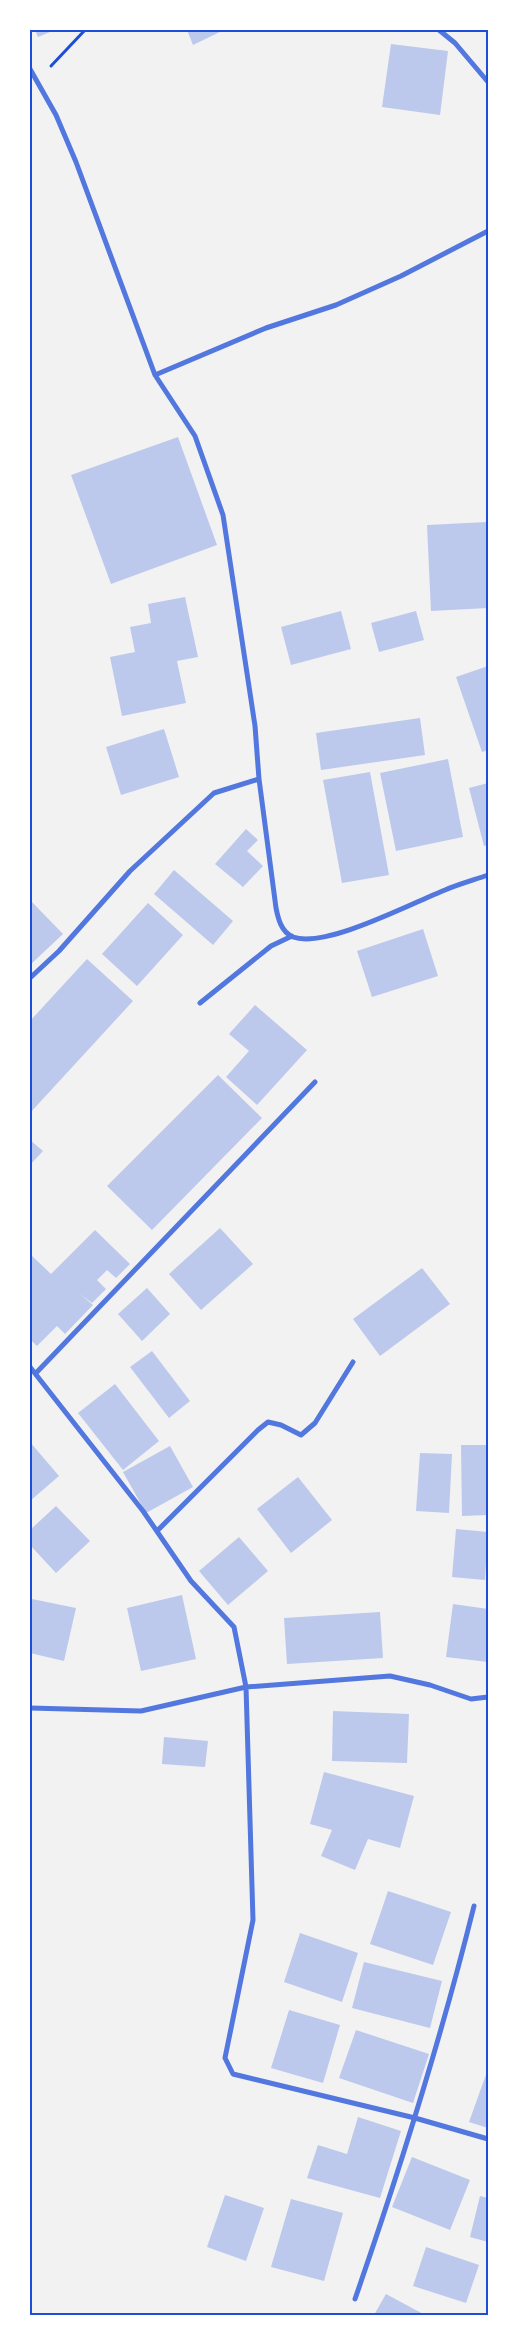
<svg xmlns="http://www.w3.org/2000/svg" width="518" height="2345" viewBox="0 0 518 2345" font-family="Karla,sans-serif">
	<rect width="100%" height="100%" fill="#f2f2f2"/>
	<path fill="#bdc9ec" d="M35 30H55L38 37Z
		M187 30H224L193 45Z
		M391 44 448 51 440 115 382 107Z
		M178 437 217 545 111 584 71 475Z
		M487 522 488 608 431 611 427 525Z
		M185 597 198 657 177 661 186 703 122 716 110 657 135 652 130 627 151 623 148 604Z
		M341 611 351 649 291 665 281 627Z
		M416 611 424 640 379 652 371 623Z
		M488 666V750L482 752 456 677Z
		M420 718 425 755 321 770 316 733Z
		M164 729 179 777 121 795 106 747Z
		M448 759 463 837 396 851 380 773Z
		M370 772 389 875 342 883 323 780Z
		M488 783V845L484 846 469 788Z
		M246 829 258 840 247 851 263 866 243 887 215 864Z
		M174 870 233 921 213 945 154 894Z
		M30 900 63 934 30 965Z
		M148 903 183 935 137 986 102 954Z
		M423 929 438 976 372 997 357 951Z
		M87 959 133 1001 30 1113V1021Z
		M255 1005 307 1050 257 1105 226 1077 249 1051 229 1034Z
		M218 1075 262 1118 152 1230 107 1186Z
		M30 1140 43 1151 30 1165Z
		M220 1228 253 1264 201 1310 169 1274Z
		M95 1230 130 1264 116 1278 107 1270 97 1280 106 1289 92 1303 80 1294 93 1305 65 1334 57 1326 37 1346 30 1339V1254L51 1274Z
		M422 1268 450 1304 380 1356 353 1319Z
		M147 1288 170 1314 142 1341 118 1314Z
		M152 1351 190 1401 169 1418 130 1367Z
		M115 1384 159 1441 123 1470 78 1413Z
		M30 1442 59 1476 30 1501Z
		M461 1445H488V1515L462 1516Z
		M170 1446 193 1487 146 1513 123 1472Z
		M420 1453 452 1454 449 1513 416 1511Z
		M298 1477 332 1520 291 1553 257 1509Z
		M56 1506 90 1541 56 1573 30 1545V1530Z
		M456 1529 488 1532 485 1580 452 1577Z
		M239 1537 268 1571 228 1605 199 1571Z
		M182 1595 196 1659 141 1671 127 1608Z
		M32 1599 76 1608 64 1661 30 1653V1609Z
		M453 1604 488 1609V1662L446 1657Z
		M380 1612 383 1658 287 1664 284 1618Z
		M333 1711 409 1714 407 1763 332 1761Z
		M164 1737 208 1741 205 1767 162 1764Z
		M324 1772 414 1796 400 1848 368 1839 355 1870 321 1856 332 1830 310 1824Z
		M388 1891 451 1912 433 1965 370 1944Z
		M300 1933 358 1953 342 2002 284 1982Z
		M364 1962 442 1981 430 2028 352 2008Z
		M289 2010 340 2025 323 2083 271 2068Z
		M356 2030 429 2054 413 2103 339 2078Z
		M488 2069V2128L469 2122Z
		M358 2117 401 2131 380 2198 307 2178 318 2145 347 2154Z
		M412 2157 470 2180 450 2230 392 2207Z
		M225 2195 264 2208 246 2261 207 2247Z
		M480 2196 488 2198V2242L470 2237Z
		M291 2199 343 2213 324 2281 271 2267Z
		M426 2247 479 2265 466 2303 413 2286Z
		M386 2294 425 2315H374Z"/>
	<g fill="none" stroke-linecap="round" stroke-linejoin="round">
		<path stroke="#1d4ed8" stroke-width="3" d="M51 66 85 30"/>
		<path stroke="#5277de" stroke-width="5" d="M439 30 455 43 488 82
			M30 69 56 115 76 162 155 375 195 436 223 515 255 726 259 779 276 908C278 918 281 932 293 937 325 949 412 903 445 890 459 884 474 880 488 875
			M155 375 266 328 336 305 401 276 488 231
			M30 978 59 951 130 871 214 793 259 779
			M200 1003 271 946 292 936
			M30 1367 143 1511 191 1581 234 1627 246 1687 253 1920 225 2058 233 2074 415 2118 488 2139
			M36 1373 315 1082
			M157 1531 258 1430 268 1422 281 1425 301 1435 315 1423 353 1362
			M30 1708 141 1711 246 1687 390 1676 430 1685 471 1699 488 1697
			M355 2299C400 2169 441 2039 474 1906"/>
	</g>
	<rect width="518" height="2345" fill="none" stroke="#ffffff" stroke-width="62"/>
	<rect x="31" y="31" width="456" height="2283" fill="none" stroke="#1d4ed8" stroke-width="2"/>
</svg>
